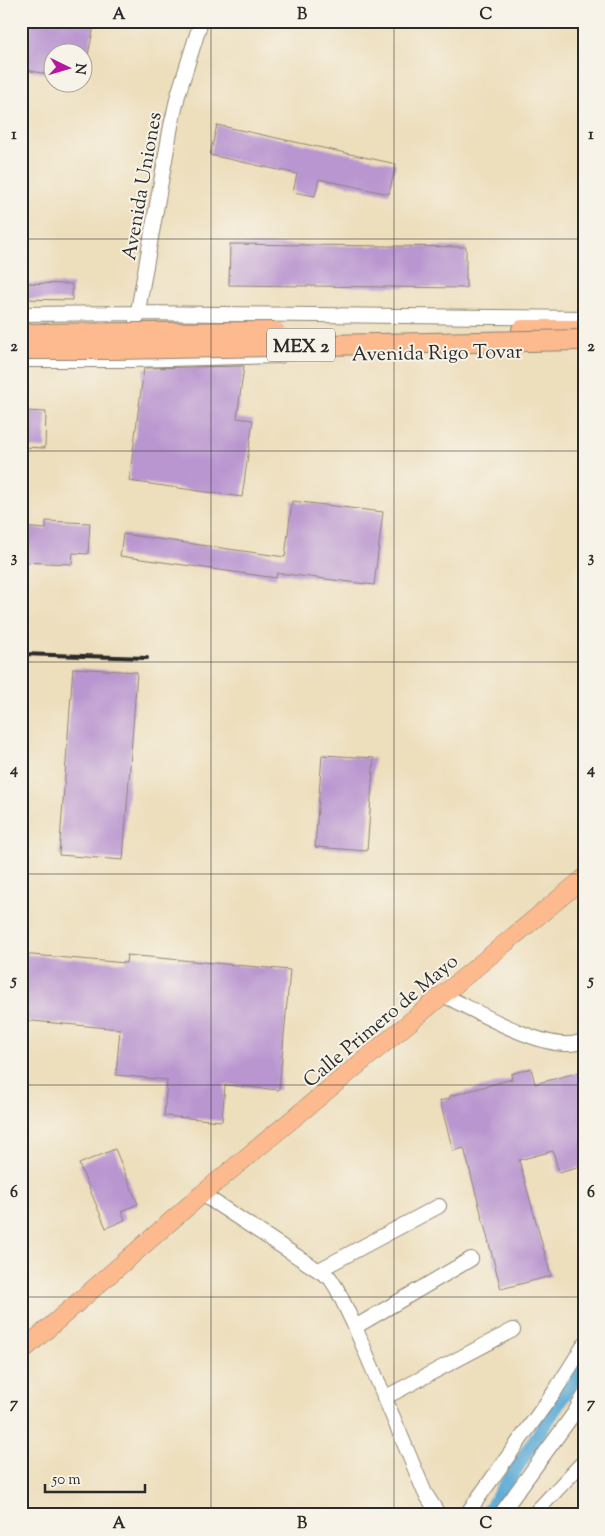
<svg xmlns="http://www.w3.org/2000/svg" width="605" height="1536" viewBox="0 0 605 1536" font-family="'Sorts Mill Goudy',serif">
	<rect width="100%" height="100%" fill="#f7f3e8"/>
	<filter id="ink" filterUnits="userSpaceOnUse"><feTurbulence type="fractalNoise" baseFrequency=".02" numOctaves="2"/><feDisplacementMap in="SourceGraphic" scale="10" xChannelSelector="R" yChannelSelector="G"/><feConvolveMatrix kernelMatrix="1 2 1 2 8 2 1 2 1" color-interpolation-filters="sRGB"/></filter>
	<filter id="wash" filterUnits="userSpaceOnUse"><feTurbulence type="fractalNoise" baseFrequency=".0096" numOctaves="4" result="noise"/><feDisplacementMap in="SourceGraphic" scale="20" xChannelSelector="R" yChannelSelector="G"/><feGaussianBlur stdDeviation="1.12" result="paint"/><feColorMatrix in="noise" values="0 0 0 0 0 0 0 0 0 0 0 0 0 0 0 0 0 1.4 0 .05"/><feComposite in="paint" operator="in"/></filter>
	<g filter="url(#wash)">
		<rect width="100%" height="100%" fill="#eddebc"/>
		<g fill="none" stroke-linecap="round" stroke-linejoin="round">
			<path stroke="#5cabd6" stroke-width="14" d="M486 1515 584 1364"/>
		</g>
		<g id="blocks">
			<path fill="#ba96d0" d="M21 21H95L88 55 82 52H52V75L21 69Z
				M217 125 396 164 389 194 319 179 315 196 293 192 297 174 210 155Z
				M230 244 466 247V288L229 285Z
				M21 283 72 284V300L21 299Z
				M244 366 237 418 253 420 242 497 129 481 144 368Z
				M25 411 46 412 45 448 24 447Z
				M292 501 383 512 374 585 277 573 276 578 120 556 123 534 285 557Z
				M46 521 90 523 88 554 73 553 72 564 21 562V527L46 529Z
				M73 668 137 672 123 860 59 855Z
				M322 755 374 758 367 851 315 847Z
				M21 954 126 963 127 955 290 970 279 1090 225 1085 222 1121 164 1116 167 1080 116 1075 120 1029 21 1020Z
				M531 1068 535 1084 584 1071V1166L559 1173 553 1151 519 1160 551 1276 501 1289 464 1148 453 1151 440 1101 450 1098V1096L512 1079 511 1074Z
				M115 1149 138 1204 122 1211 125 1220 106 1228 79 1164Z"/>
		</g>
	</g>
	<g filter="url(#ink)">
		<use href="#blocks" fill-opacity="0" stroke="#8c8474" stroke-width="1"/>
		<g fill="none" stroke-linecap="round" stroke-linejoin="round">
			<g stroke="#8c8474" stroke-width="16">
				<path id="minor" d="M21 314 138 313 584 318
					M136 322 171 126 178 95 201 21
					M21 360H130L280 356
					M443 995C474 1010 536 1046 569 1044 574 1044 579 1042 584 1041
					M202 1194 330 1278 337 1289 355 1327 425 1493 439 1515
					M319 1270 439 1206
					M355 1327 471 1259
					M384 1398 513 1330
					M466 1515 555 1391 584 1345
					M500 1515 575 1412 584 1396
					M533 1515 584 1461"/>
			</g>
			<g stroke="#8c8474" stroke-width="19">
				<path id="major" d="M21 1352 202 1194 584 878"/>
			</g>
			<g stroke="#8c8474" stroke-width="22">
				<path id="highway" d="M522 330H584"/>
			</g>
			<use href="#minor" stroke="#fff" stroke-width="14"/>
			<use href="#major" stroke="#fcba8e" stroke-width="18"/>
			<use href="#highway" stroke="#fcba8e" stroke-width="20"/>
			<path stroke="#2b2b2b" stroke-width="4" d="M21 654 147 658"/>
			<g stroke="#8c8474" stroke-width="22" stroke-linecap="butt">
				<path id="highway-bridge" d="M21 334 275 332
					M21 349H117L581 340"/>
			</g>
			<use href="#highway-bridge" stroke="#fcba8e" stroke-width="20"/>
		</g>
	</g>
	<path fill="none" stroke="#2b2b2b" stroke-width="1" stroke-opacity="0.55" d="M211 21V1515M394 21V1515M21 239H584M21 451H584M21 662H584M21 874H584M21 1085H584M21 1297H584"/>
	<g text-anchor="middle" stroke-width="4" stroke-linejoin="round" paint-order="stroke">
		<rect fill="#f7f3e8" stroke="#686764" stroke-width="1" x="267" y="328.5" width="68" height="33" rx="4"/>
		<g font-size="19" font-weight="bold" fill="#2b2b2b">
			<text x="301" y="352">MEX 2</text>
		</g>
		<g font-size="20" fill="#2b2b2b" stroke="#f7f3e8">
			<text transform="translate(141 186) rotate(-80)" y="7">Avenida Uniones</text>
			<text transform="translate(437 352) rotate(-1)" y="7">Avenida Rigo Tovar</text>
			<text transform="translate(380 1020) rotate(-40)" y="7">Calle Primero de Mayo</text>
		</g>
	</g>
	<rect width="605" height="1536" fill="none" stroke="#f7f3e8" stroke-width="55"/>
	<g transform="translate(68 68) rotate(95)"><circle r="24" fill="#f7f3e8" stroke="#a5a39c"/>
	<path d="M0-4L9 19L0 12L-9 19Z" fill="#b5179e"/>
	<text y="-8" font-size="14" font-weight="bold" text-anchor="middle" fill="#2b2b2b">N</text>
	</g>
	<path d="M45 1484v8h100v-8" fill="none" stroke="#2b2b2b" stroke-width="2.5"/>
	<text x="52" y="1484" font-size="15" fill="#2b2b2b" stroke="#f7f3e8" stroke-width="4" paint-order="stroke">50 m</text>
	<rect x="28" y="28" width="550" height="1480" fill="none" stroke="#2b2b2b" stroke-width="2"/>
	<g font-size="16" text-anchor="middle" font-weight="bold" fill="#2b2b2b">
		<text x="119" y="19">A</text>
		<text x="302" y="19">B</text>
		<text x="486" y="19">C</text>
		<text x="14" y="139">1</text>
		<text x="591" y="139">1</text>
		<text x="14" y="351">2</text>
		<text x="591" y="351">2</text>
		<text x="14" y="562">3</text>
		<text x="591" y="562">3</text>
		<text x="14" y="774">4</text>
		<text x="591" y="774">4</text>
		<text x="14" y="985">5</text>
		<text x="591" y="985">5</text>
		<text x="14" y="1197">6</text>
		<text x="591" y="1197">6</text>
		<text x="14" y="1408">7</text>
		<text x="591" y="1408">7</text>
		<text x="119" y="1528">A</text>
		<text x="302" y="1528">B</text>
		<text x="486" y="1528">C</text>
	</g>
</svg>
